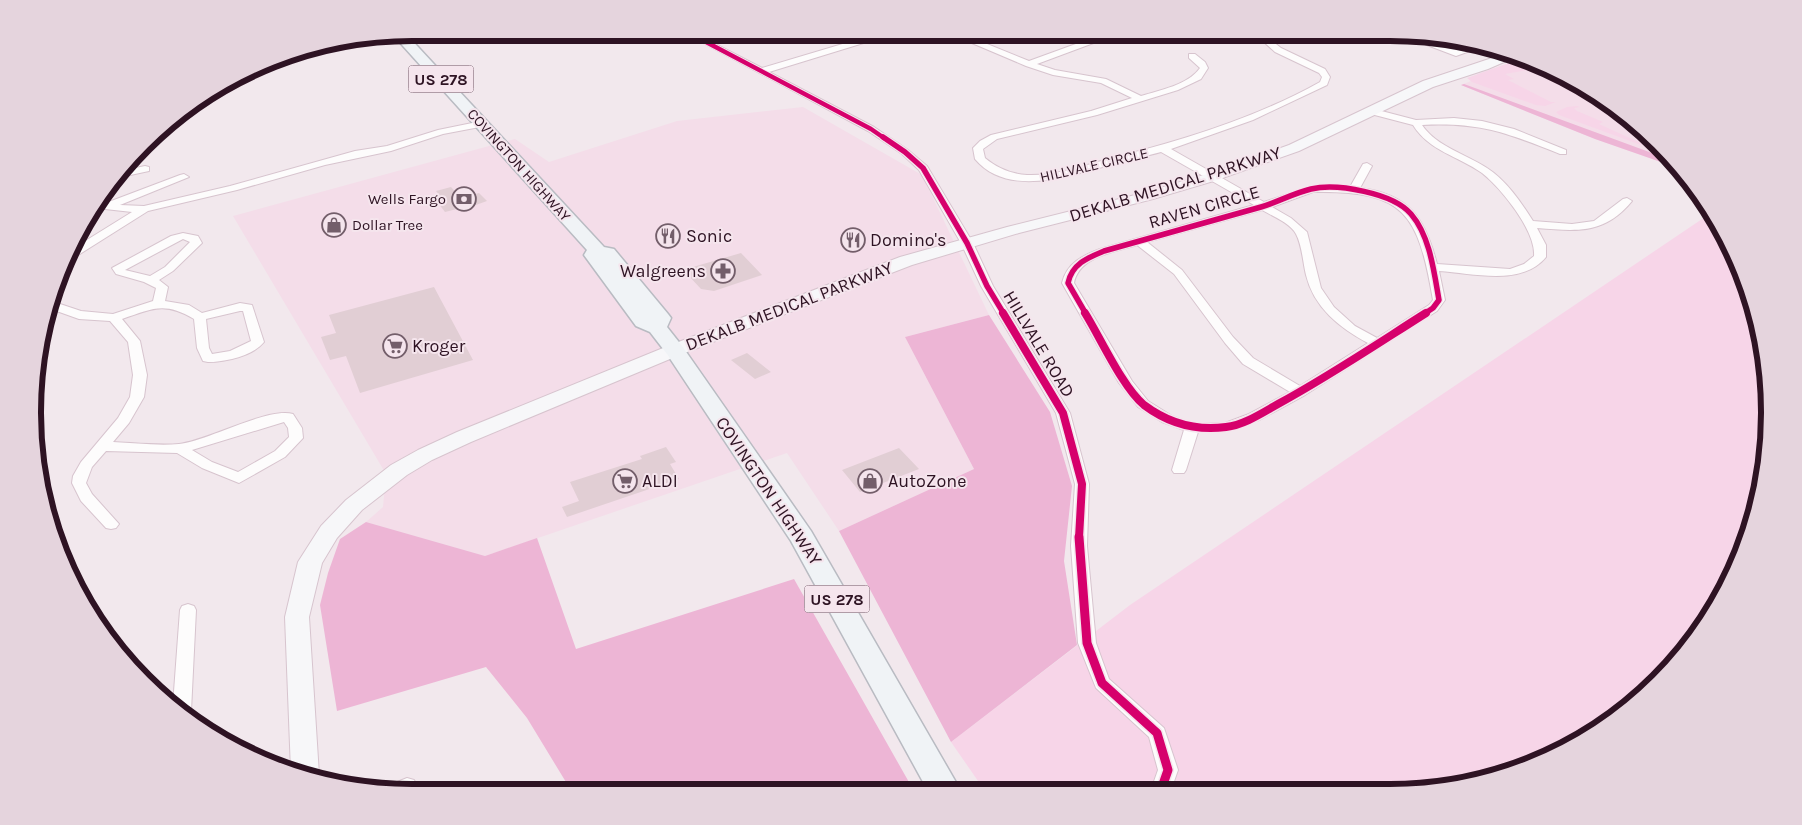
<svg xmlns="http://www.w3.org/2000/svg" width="1802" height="825" viewBox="0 0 1802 825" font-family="Karla,sans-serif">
	<rect width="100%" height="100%" fill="#f2e8ed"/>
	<path fill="#f4dde9" d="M1523 58 1535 61 1600 96 1658 144 1678 168 1595 139 1461 85 1471 81 1478 74Z
		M803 107 922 175 989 315 905 337 974 469 839 531 787 453 485 556 366 522 383 507 386 474 233 216 515 139 549 162 677 121Z"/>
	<path fill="#f7d5e8" d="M1523 58 1545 67 1505 74 1514 79 1508 80 1551 102H1556L1545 106 1536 105 1472 82 1467 78Z
		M1577 106 1580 107 1574 108 1577 111 1603 122 1599 124 1643 144 1641 145 1559 115 1556 112 1567 107Z
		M1711 213 1740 267 1762 338 1769 412 1762 486 1741 558 1691 644 1621 714 1535 763 1439 789 985 791 951 742 1130 605Z"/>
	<path fill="#edb5d5" d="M1464 84 1671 160 1678 168 1595 139 1461 85Z
		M989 315 1050 412 1072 486 1064 561 1077 645 951 742 839 531 974 469 905 337Z
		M366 522 485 556 537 538 576 649 794 579 914 791 572 792 527 718 486 667 337 711 320 605 328 573 340 539Z"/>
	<path fill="#e1ced4" d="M451 187 461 198 479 193 487 201 459 211 457 209 445 212 438 203 445 202 436 191Z
		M741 253 762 275 714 291 701 289 688 275 691 274 686 269Z
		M434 287 473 360 360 393 346 356 330 360 321 337 336 333 329 315Z
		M747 353 771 372 755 379 731 360Z
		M666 447 676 462 670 464 679 479 567 517 562 507 579 501 570 482 642 459 640 456Z
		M899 448 919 469 860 492 842 470Z"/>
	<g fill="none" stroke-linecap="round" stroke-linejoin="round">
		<g stroke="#d7c4ce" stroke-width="2">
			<path id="street" d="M685 33H694L762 68 866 37 893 33H960L1029 61 1106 33H1116L1115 35 1037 64 1055 70 1106 79 1141 96C1160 90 1188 85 1200 68L1189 58V54H1195L1205 62 1208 68 1201 79 1178 90 1097 115 997 139 983 149 985 158C997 168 1011 174 1027 175 1053 176 1077 168 1101 161 1176 142 1252 120 1320 82L1322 77 1319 73 1275 52 1254 33H1262L1281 48 1325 69 1330 77 1327 85 1253 120 1171 149 1264 202 1312 186 1350 187 1363 164 1367 163 1372 166 1360 188C1409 194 1425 218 1437 264L1510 269 1524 264 1534 256C1536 231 1501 188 1482 173 1458 156 1429 151 1413 125L1367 113V109L1370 108 1416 120 1454 118 1482 121 1514 129 1566 150V154H1560C1507 133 1481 122 1422 125 1437 147 1466 154 1487 168 1506 180 1521 202 1533 221L1572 224 1594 221 1623 199 1627 198 1632 201C1604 235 1577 231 1537 228L1546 245V257C1521 287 1473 273 1439 271L1445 300 1437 311 1305 395 1259 420 1227 431 1198 432 1186 470 1184 473H1174L1172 470 1184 430 1162 422 1138 407 1119 383 1062 283C1067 263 1082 256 1100 249L1254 205 1161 152C1143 157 1124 161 1106 166 1066 177 1007 197 975 159L973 148 980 141 991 135 1091 111 1132 98 1101 83 1053 75 1026 66 953 35H905L870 41 769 72 874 127 908 150 927 166 973 243 993 286 1070 413 1089 484 1087 546 1096 643 1109 679 1164 728 1178 770 1171 790H1151L1158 770 1149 737 1096 688 1078 643 1071 546 1075 484 1056 413 981 286 961 243 919 170 902 154 868 131ZM1313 192C1406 190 1418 214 1433 300L1429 305 1377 338 1355 326 1334 307 1321 288 1307 232 1291 218 1272 207ZM1262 210C1272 216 1290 223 1296 234 1302 245 1303 263 1306 275 1314 308 1340 328 1368 343L1300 386 1253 358 1233 337 1182 270 1147 242ZM1137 245 1174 274 1225 343 1243 364 1290 392 1249 414 1225 423 1193 424 1172 416 1148 401 1132 381 1074 283C1079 256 1115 252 1137 245Z
				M1366 33C1383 31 1404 34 1421 38 1442 42 1447 54 1469 47L1454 39 1463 40 1481 47 1456 56 1419 42 1370 35Z
				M482 121 485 122V126L443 134 391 151 325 165 237 190 148 211 75 257 70 258 74 248 132 212 96 208 100 202 106 203 180 175 184 174 189 177 120 205 144 206 230 186 355 151 387 146 438 130Z
				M145 166 149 167V171L121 177 126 170Z
				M183 233 198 236 202 243 173 271 159 280 168 287 165 301 189 305 202 313 240 303 252 305 264 342C253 356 225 362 208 362L203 361 197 348 194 319C164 301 152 309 122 319L140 341 147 375 144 397 129 423 113 442C134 443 158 446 179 444 208 441 267 407 293 414L302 428 303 438 285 457 239 483 202 468 177 453 106 451 92 467 86 483 92 494 119 524 116 528 111 529 106 528 81 501 72 483 73 476 81 462 118 418 130 397 133 375 128 342 110 321 79 319 51 309 54 302 81 311 113 314 153 301 156 288 144 282 116 274 112 268 171 236ZM183 239 190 242 165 267 150 276 125 270ZM240 311H243L251 341 230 351 212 354 209 348 206 319ZM284 422 288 428 289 437 275 451 238 472 212 462 192 450Z
				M188 604 194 606 196 610 191 711 189 715 173 705 180 610 182 606Z
				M407 778 414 780 417 786 414 792 388 790 390 785Z"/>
		</g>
		<g stroke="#d7c4ce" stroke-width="2">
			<path id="secondary" d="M1507 53 1518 56 1488 69 1433 87 1299 151 1217 180 1153 199 1019 233 912 265 682 354 471 442 432 460 407 475 362 510 337 538 322 563 309 617 319 775 317 779 291 771 285 617 298 562 321 526 346 500 391 465 418 450 457 432 668 346 900 257 1007 227 1143 193 1207 174 1289 145 1423 81Z"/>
		</g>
		<g stroke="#b9bbc2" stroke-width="3">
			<path id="primary" d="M406 34 604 247 614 249 668 314 671 318 667 327 682 346 811 531 961 791H928L791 541 667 354 650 332 636 326 584 255 587 250 394 36Z"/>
		</g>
		<use href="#street" fill="#fdfcfc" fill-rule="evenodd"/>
		<use href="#secondary" fill="#f7f7f9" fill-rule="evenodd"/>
		<use href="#primary" fill="#f0f3f6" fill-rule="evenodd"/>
		<g stroke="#f5e5ed" stroke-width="6">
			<path id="cycleway-far3" d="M689 33 871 129 884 138"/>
		</g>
		<g stroke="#f5e5ed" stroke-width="8">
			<path id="cycleway-far2" d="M883 137 905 152 923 168 967 243 987 286 1004 314
				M1086 314 1068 283C1072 264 1087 258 1104 251 1156 236 1209 222 1261 207 1278 202 1294 193 1311 189 1337 183 1393 193 1411 214 1430 236 1434 272 1439 300L1433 308 1424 314"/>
		</g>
		<g stroke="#f5e5ed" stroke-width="11">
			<path id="cycleway-far1" d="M1003 313 1063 413 1082 484 1079 538
				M1085 313C1100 337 1123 388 1144 405 1168 423 1196 431 1226 427 1244 425 1262 413 1278 404 1328 377 1377 344 1426 313"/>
		</g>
		<g stroke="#f5e5ed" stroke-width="12">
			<path id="cycleway" d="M1079 537 1087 643 1102 683 1157 733 1168 770 1161 790"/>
		</g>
		<use href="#cycleway-far3" stroke="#d6006c" stroke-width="4.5"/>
		<use href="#cycleway-far2" stroke="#d6006c" stroke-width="5.5"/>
		<use href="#cycleway-far1" stroke="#d6006c" stroke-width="8"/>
		<use href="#cycleway" stroke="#d6006c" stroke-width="9"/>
	</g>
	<defs>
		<g id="bank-ring" transform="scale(1.25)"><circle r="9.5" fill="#f5e5ed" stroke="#735e6a" stroke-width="1.5"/><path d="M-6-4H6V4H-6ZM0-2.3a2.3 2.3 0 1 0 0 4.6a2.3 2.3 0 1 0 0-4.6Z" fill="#735e6a"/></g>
		<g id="shop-ring" transform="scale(1.25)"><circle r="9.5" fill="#f5e5ed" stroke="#735e6a" stroke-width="1.5"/><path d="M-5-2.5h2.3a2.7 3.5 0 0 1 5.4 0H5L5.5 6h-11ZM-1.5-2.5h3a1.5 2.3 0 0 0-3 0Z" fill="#735e6a"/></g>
		<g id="restaurant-ring" transform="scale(1.25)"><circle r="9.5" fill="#f5e5ed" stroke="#735e6a" stroke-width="1.5"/><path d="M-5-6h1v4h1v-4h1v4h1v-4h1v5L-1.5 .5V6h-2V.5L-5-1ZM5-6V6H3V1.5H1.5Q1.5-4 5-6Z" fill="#735e6a"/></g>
		<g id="pharmacy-ring" transform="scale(1.25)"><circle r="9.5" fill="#f5e5ed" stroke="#735e6a" stroke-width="1.5"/><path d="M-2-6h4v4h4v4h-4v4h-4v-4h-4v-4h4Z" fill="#735e6a"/></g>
		<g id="supermarket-ring" transform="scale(1.25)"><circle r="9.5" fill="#f5e5ed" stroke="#735e6a" stroke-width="1.5"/><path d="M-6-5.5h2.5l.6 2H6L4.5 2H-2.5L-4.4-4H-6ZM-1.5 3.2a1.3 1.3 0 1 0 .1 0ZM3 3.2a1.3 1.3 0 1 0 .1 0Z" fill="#735e6a"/></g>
	</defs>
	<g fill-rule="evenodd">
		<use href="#bank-ring" x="464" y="199"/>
		<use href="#shop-ring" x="334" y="225"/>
		<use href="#restaurant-ring" x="668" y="236"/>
		<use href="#restaurant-ring" x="853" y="240"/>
		<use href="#pharmacy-ring" x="723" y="271"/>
		<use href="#supermarket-ring" x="395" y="346"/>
		<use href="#supermarket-ring" x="625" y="481"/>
		<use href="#shop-ring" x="870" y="481"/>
	</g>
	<g text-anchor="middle" stroke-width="4" stroke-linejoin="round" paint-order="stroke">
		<g font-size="15" fill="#2e1323" stroke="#f5e5ed">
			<text transform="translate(519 165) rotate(48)" y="5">COVINGTON HIGHWAY</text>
			<text transform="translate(1094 165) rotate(-13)" y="5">HILLVALE CIRCLE</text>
		</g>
		<g font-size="15" fill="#2e1323" stroke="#f5e5ed" text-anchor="end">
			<text x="446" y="204">Wells Fargo</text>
			<text x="352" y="230" text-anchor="start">Dollar Tree</text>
		</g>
		<g fill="#f5e5ed" stroke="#6a5260" stroke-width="1">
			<rect x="408.5" y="65.5" width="65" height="27" rx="4"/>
			<rect x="804.5" y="585.5" width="65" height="27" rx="4"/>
		</g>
		<g font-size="16" font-weight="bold" fill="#2e1323">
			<text x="441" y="85">US 278</text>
			<text x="837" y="605">US 278</text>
		</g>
		<g font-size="18" fill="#2e1323" stroke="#f5e5ed">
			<text transform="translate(1175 184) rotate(-17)" y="6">DEKALB MEDICAL PARKWAY</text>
			<text transform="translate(1204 207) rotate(-16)" y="6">RAVEN CIRCLE</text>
			<text transform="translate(789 306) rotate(-21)" y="6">DEKALB MEDICAL PARKWAY</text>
			<text transform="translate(1039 344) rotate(59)" y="6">HILLVALE ROAD</text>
			<text transform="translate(769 491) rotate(56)" y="6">COVINGTON HIGHWAY</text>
		</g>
		<g font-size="18" fill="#2e1323" stroke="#f5e5ed" text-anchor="start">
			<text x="686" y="242">Sonic</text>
			<text x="870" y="246">Domino's</text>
			<text x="706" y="277" text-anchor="end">Walgreens</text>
			<text x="412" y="352">Kroger</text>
			<text x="642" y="487">ALDI</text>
			<text x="888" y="487">AutoZone</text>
		</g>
	</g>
	<path d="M0 0H1802V825H0ZM412 41H1390A371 371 0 0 1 1761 412V413A371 371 0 0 1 1390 784H412A371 371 0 0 1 41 413V412A371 371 0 0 1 412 41Z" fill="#e5d4dd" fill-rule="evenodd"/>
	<path fill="none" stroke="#2e1323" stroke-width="6" d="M412 41H1390A371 371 0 0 1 1761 412V413A371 371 0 0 1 1390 784H412A371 371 0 0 1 41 413V412A371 371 0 0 1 412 41Z"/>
</svg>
